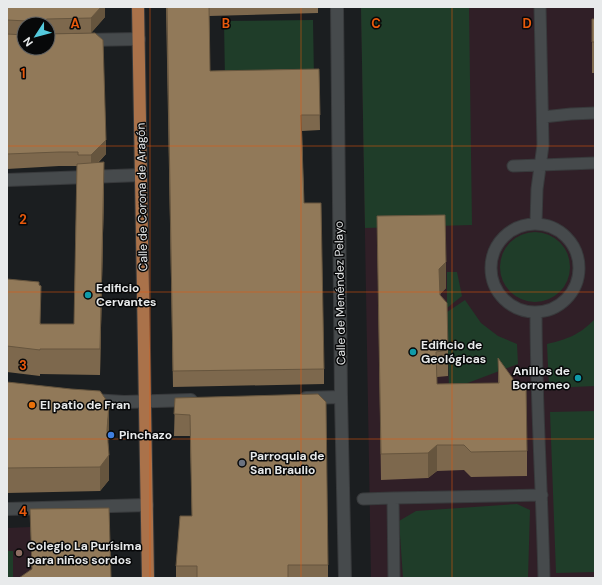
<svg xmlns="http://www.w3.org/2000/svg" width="602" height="585" viewBox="0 0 602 585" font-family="'DM Sans',sans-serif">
	<rect width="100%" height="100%" fill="#1b1e20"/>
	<path fill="#301f27" d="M361 7H595V578H371Z
		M30 527 32 578H7V528Z"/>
	<path fill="#1f3d29" d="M361 7H469L472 225 365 228Z
		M313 20 314 80 225 81 224 21Z
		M500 267a35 35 0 1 1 70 0a35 35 0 1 1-70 0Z
		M447 272H457L462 296 447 308Z
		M465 300 481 323 498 336 517 344 518 364 449 390 447 312Z
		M595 319V386L549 388 547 344C568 339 579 335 595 319Z
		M595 411V572L556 573 550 412Z
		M517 504 530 510 528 578H403L399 521 416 511Z
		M7 551H13V578H7Z"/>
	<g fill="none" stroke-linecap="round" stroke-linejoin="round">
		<g stroke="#383a3c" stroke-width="13">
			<path id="lane" d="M543 117 571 114 595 113
				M513 166 595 163
				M536 223 537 189 543 145 540 7
				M491 268a44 44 0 1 1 88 0a44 44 0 1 1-88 0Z
				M536 313C536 401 542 490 544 578
				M363 499 393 498
				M394 578 393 498 542 495"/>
		</g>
		<g stroke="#383a3c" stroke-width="14">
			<path id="street" d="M337 7 341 397 345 578
				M86 40 139 39
				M7 180 141 175
				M306 398 341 397
				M92 400 124 402 191 400
				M7 509 147 505"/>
		</g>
		<g stroke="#383a3c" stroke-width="14">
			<path id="primary" d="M138 7 148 578"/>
		</g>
		<use href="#lane" stroke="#464a4c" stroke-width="11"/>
		<use href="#street" stroke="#464a4c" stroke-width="12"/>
		<use href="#primary" stroke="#aa724a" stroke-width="12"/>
	</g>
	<path fill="#7d684d" d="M7 7H105V17L91 33 48 34V24H24V48L106 154 98 163 104 188 100 375 40 374V376L7 372V279L41 324H74L77 166H59L7 169Z
		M166 7H318V13L209 16 210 71 319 69 320 130 302 131 304 203 324 369V384L173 387Z
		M592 19H595V73H592Z
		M377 216 446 288 440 294 448 350V376L437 377V384L498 383V358L516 383 527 451V476L471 477 464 470 437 471 428 478 381 480Z
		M7 382 109 428 108 442 109 480 100 491 7 493Z
		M175 398 328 565V578H176V566L192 516 190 436H174Z
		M30 509 111 578 32 569Z"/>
	<path fill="#66553e" d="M101 7H105V17L91 33V18Z
		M47 19V24H41L42 22Z
		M106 140V154L91 169V155Z
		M104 162V188L100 375V349Z
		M446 262V288L439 295V269Z
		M109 404V428L107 454V430Z
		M437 445V471L428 478V453Z
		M109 455V480L100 491V467Z"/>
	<path fill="#917959" stroke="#66553e" d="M7 7H101L91 18 47 19 42 22 41 24H31L27 21 7 20Z
		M167 7H209L210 71 319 69 320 115H301L304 203H321L324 369 173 371Z
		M592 19H595V42H592Z
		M95 33 103 40 106 140 91 155H78V152H59L7 154V34L24 35V48H48V34Z
		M104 162 100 349H40V350L7 346V279L39 282V285L41 286 40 324H74L77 164Z
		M445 215 446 262 439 269 440 295 447 303 448 350 436 352 437 384 499 383 498 358 516 383H526L527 451 471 452 464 445H437L428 453 381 454 377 216Z
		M7 382 71 389 100 391 109 404 107 430 109 455 100 467 7 468Z
		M318 394 326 402 328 565H288V578H197V566H176L180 516H192L190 415 174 414 175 398Z
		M109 508 111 578H19L32 569 30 509Z"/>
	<path fill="none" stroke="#e8590c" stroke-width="1" stroke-opacity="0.55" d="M150 7V578M301 7V578M452 7V578M7 146H595M7 292H595M7 439H595"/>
	<g fill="#0f9aa8" stroke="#070809" stroke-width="1.5">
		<circle cx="88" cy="295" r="4"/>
		<circle cx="413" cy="352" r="4"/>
		<circle cx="578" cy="378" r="4"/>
	</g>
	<circle fill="#e8710a" stroke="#070809" stroke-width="1.5" cx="32" cy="405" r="4"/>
	<circle fill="#3f7fe0" stroke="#070809" stroke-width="1.5" cx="111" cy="435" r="4"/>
	<circle fill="#6b7280" stroke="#070809" stroke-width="1.5" cx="242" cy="463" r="4"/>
	<circle fill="#8d6e63" stroke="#070809" stroke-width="1.5" cx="19" cy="553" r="4"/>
	<g text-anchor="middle" stroke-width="3" stroke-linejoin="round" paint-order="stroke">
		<g font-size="12" fill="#e8eaeb" stroke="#070809">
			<text transform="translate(142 197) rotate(-91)" y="4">Calle de Corona de Aragón</text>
			<text transform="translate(340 293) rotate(-91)" y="4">Calle de Menéndez Pelayo</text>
		</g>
		<g font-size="12" font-weight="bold" fill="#e8eaeb" stroke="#070809" text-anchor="start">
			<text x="96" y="292">Edificio<tspan x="96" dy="14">Cervantes</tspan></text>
			<text x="421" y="349">Edificio de<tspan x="421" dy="14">Geológicas</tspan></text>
			<text x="570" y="375" text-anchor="end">Anillos de<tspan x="570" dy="14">Borromeo</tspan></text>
			<text x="40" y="409">El patio de Fran</text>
			<text x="119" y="439">Pinchazo</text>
			<text x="250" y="460">Parroquia de<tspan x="250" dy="14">San Braulio</tspan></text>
			<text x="27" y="550">Colegio La Purísima<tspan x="27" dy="14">para niños sordos</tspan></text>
		</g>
	</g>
	<g font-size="13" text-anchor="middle" font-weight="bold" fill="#e8590c" stroke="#070809" stroke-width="3" stroke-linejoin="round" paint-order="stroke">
		<text x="75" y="28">A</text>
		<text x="226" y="28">B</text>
		<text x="376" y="28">C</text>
		<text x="527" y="28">D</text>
		<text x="23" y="78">1</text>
		<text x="23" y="224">2</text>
		<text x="23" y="370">3</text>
		<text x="23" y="516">4</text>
	</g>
	<rect width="602" height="585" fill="none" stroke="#e8eaeb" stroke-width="16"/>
	<g transform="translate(36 36) rotate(234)"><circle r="19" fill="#070809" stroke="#616263"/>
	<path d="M0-3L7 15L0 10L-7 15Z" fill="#54cadd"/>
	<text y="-6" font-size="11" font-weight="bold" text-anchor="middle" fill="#e8eaeb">N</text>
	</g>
</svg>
